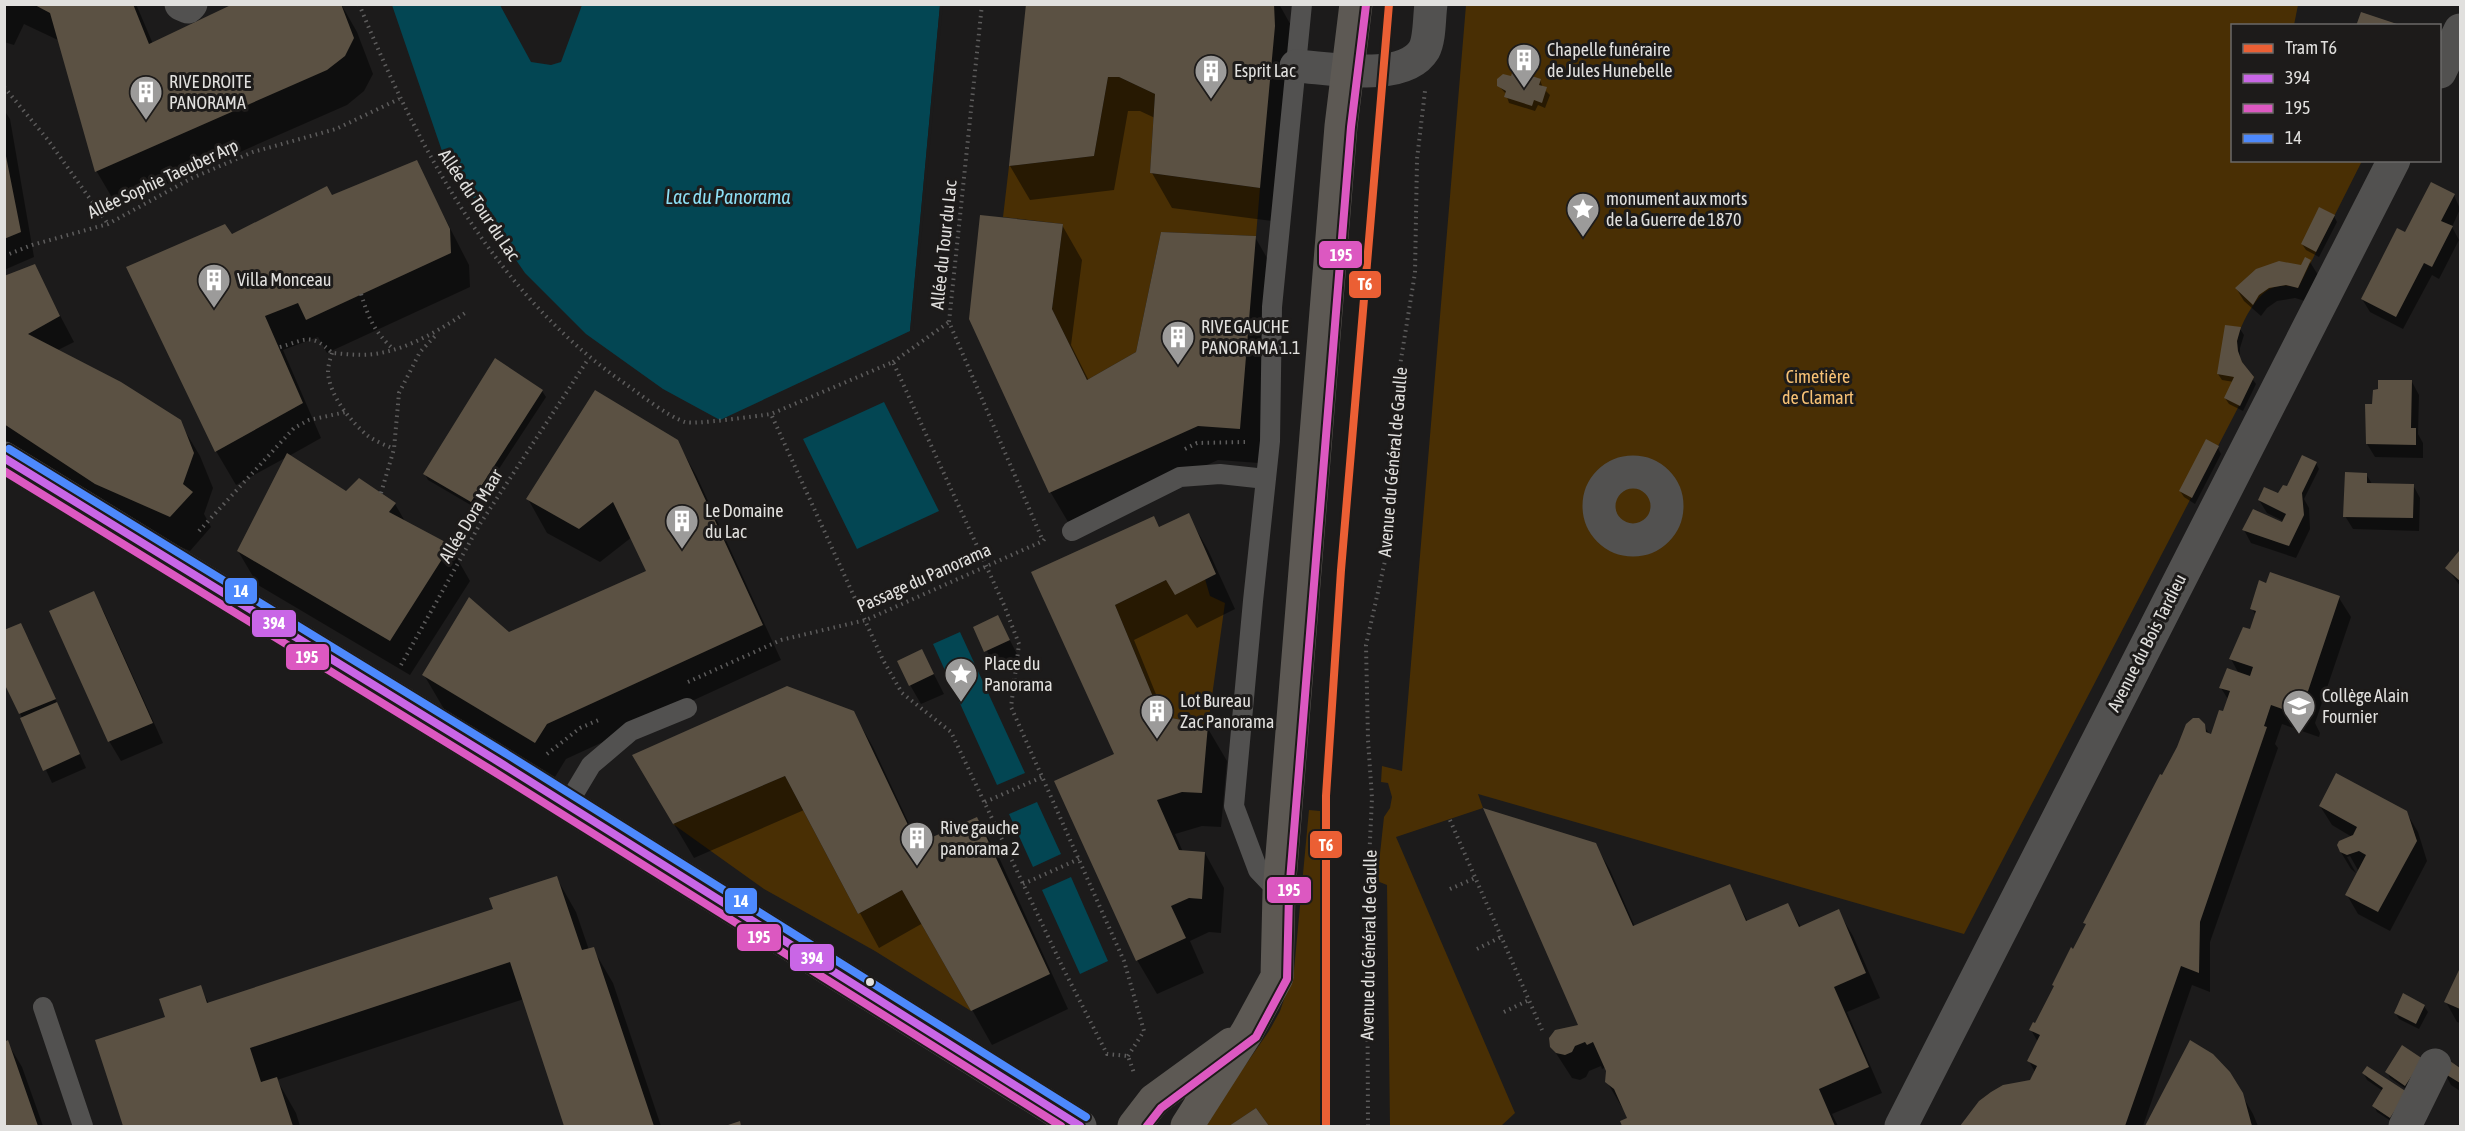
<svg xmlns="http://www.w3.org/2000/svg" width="2465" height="1131" viewBox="0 0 2465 1131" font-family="'Asap Condensed',sans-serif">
	<rect width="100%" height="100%" fill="#1c1b1b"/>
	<path fill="#492f04" d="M1466 5H2298L2294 25 2232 26V160L2362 161 2298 288C2271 279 2258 296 2246 317 2242 325 2237 335 2237 344 2236 356 2245 369 2254 377L1964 934 1478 794 1483 808 1396 837 1515 1113 1501 1126H1390L1387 885 1377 881 1384 817 1390 808 1392 797 1388 783 1381 782 1382 766 1402 771Z
		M1108 77H1119L1155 94 1150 173 1260 188 1256 236 1161 232 1136 352 1087 380 1052 309 1063 224 1003 217 1009 166 1094 156Z
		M1205 579 1210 596 1225 603 1208 725 1161 716 1115 605 1166 580Z
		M785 776 858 914 902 890 971 1011 875 951 764 889 673 824Z
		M1309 810 1320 811V1126H1269L1256 1108 1229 1126H1203L1269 1031 1280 1011 1294 970Z"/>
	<path fill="#034653" d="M392 5H500L531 62 551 65 561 62 582 5H940L910 331 720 420 663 389 586 334 525 273 443 154Z
		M884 402 939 511 857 549 803 439Z
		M960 632 1025 773 997 785 933 644Z
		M1037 802 1061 854 1033 867 1009 814Z
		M1071 877 1108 961 1080 974 1042 890Z"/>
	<path fill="#1c1b1b" d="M943 4 913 330 910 331 940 5Z"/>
	<path fill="#0007" d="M4 4H136L153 44 236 4H341L357 32 373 74 364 91 347 105 117 206 97 172 60 41 24 24 14 45 4 42Z
		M1028 4H1279L1293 29 1279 222 1172 208 1152 173 1155 118 1140 111H1128L1114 190 1030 200 1010 166Z
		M1512 78 1540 80 1543 88 1550 95 1545 108 1538 105 1535 111 1509 103 1506 94 1499 86Z
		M4 110 10 119 34 257 4 270Z
		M416 162 469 265 470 287 327 353 318 337 283 350 321 438 289 456 346 493 395 504 406 523 450 546 470 581 410 675 258 585 238 551 287 457 236 485 216 451 231 236Z
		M2454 195 2460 209 2452 227 2459 240 2439 279 2432 275 2403 329 2370 312 2362 299 2406 233Z
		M2334 216 2337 222 2319 257 2306 250 2302 244Z
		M1062 225 1082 260 1071 345 1089 381 1137 352 1255 237 1275 272 1259 463 1218 460 1071 527 1051 493 971 318Z
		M2306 259 2310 262 2318 275 2305 301 2295 298 2277 301 2267 308 2261 316 2244 301 2236 288 2302 267Z
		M34 266 74 342 58 350 179 421 200 456 213 488 204 514 211 527 190 551 116 518 33 457 4 439V278Z
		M2240 329 2244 335 2240 348V359L2243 366 2256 384 2243 411 2229 404 2225 398 2234 382 2222 380 2218 374Z
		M2412 382 2419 395 2418 434 2423 443V458L2375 457 2367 444 2374 405Z
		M542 391 546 397 474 507 428 480 425 474Z
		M677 441 697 477 781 660 566 759 555 777 444 709 424 675 509 634 648 572 632 537 600 562 547 533 528 499Z
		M2218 448 2221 454 2195 504 2184 497 2180 491Z
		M2316 463 2319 469 2304 499 2309 508 2310 529 2296 558 2251 543 2244 530 2286 525 2287 523 2267 513 2259 500 2292 490Z
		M2366 474 2372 484 2413 485 2420 498 2419 531 2353 529 2345 516Z
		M1188 515 1208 550 1235 609 1197 628 1187 614 1134 640 1166 719 1207 727 1227 761 1221 827 1202 826 1175 834 1183 852 1205 853 1224 888 1221 933 1209 932 1190 941 1204 973 1157 994 1137 960 1116 755 1033 573 1154 518 1160 528Z
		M2459 553 2460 555V586L2447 568Z
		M2271 574 2339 598 2351 617 2315 723 2320 733 2319 737 2282 724 2275 744 2278 748 2210 942V992L2192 985 2143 1126H1963L1966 1118 2031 1082 2035 1072 2029 1061 2038 1042 2031 1030 2036 1025 2087 926 2085 923 2162 777 2204 725 2211 737 2224 713 2229 701 2221 688 2239 674 2231 659 2250 631 2256 616 2252 608Z
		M93 593 104 612 163 743 121 761 109 741 51 612Z
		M998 617 1020 660 997 671 975 627Z
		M28 638 86 768 52 783 4 679Z
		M922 651 944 694 921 704 910 685Z
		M853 712 873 747 919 845 977 819 997 853 1068 1009 992 1045 923 923 879 948 804 810 694 858 654 790Z
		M2320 806 2406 812 2418 832 2427 861 2390 931 2358 914 2347 895 2359 872 2350 856 2347 857 2356 873 2351 869 2339 849 2352 837 2332 825Z
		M1595 844 1610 870 1635 927 1729 886 1748 922 1787 905 1801 927 1838 911 1853 936 1880 998 1847 1012 1882 1093 1832 1114 1838 1126H1624L1622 1122 1629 1119 1607 1082 1606 1067 1602 1069 1601 1066 1589 1071 1586 1077 1580 1080 1572 1078 1552 1047 1580 1027Z
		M556 877 576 912 589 950 593 949 613 983 661 1126H566L524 999 277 1080 296 1113 300 1126H124L96 1041 167 1018 200 987 209 1004 495 910Z
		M2459 972 2460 973V1023L2457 1022 2446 1002Z
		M2424 1006 2428 1012 2419 1029 2399 1019 2395 1012Z
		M7 1042 22 1067 43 1126H4V1043Z
		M2190 1042 2229 1073 2253 1114 2258 1126H2147Z
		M2422 1060 2409 1091 2390 1078 2387 1072Z
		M2450 1063 2460 1071V1091L2451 1085 2444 1072Z
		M2364 1074 2406 1093 2394 1123 2377 1112 2374 1106 2383 1091 2367 1080Z"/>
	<path fill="#5b5143" d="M33 4H133L149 44 233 4H341L354 38 345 56 327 70 95 172 50 13Z
		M1026 4H1274L1275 26 1260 188 1150 173 1155 94 1119 77H1108L1094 156 1009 166Z
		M2361 12 2400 25V26H2356Z
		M1513 70 1541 79 1539 85 1547 87 1542 103 1534 100 1532 106 1504 97 1506 91 1497 86V79L1503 74 1511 76Z
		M4 146 21 232 4 239Z
		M417 160 450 229 451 253 306 320 298 303 265 316 303 403 215 452 126 267 225 224 232 234 327 186 332 195Z
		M2431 182 2455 194 2441 221 2453 226 2432 267 2424 263 2396 317 2361 299 2397 228 2405 232Z
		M2319 207 2335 215 2316 252 2301 244Z
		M980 215 1063 224 1052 309 1087 380 1136 352 1161 232 1256 236 1240 429 1198 426 1049 493 969 319Z
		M2305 257 2311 260 2298 288 2286 285 2269 288 2259 295 2253 305 2235 288 2256 269 2279 261 2301 265Z
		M35 264 60 316 28 334 121 382 181 420 194 453 183 484 193 492 170 517 95 484 4 424V276Z
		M2225 325 2241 327 2237 341 2238 351 2242 362 2254 377 2240 406 2224 398 2234 377 2217 374Z
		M495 358 543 390 471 502 423 474Z
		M2378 380H2412L2411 428H2416V445L2366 444 2365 404H2372L2373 390 2378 389Z
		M595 390 678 440 763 625 547 724 535 743 422 675 469 597 509 632 646 571 613 502 579 529 526 499Z
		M2206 439 2219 446 2192 498 2179 491Z
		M287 453 346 491 359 478 396 503 389 512 451 545 390 641 237 551Z
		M2302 455 2317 462 2302 493 2304 515 2289 546 2242 530 2253 509 2282 522 2286 514 2258 500 2264 487 2278 493 2283 485 2287 486Z
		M2345 472 2367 473V483L2414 484 2413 518 2343 517Z
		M1189 513 1216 574 1175 595 1166 580 1115 605 1161 716 1208 725 1202 793 1182 792 1157 800 1179 850 1205 852 1202 899 1189 898 1171 906 1186 938 1136 961 1054 781 1114 754 1031 572 1154 516 1159 527Z
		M2459 551 2460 553V581L2445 568Z
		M2270 572 2340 596 2302 709 2310 712 2308 718 2271 705 2264 726 2267 727 2200 922 2199 973 2181 966 2125 1126H1960L1979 1101 1991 1092 2003 1085 2030 1080 2037 1066 2027 1061 2040 1035 2029 1030 2033 1022 2035 1023 2054 986 2052 985 2071 947 2073 949 2086 924 2083 923 2160 774 2162 775 2177 747 2186 724 2193 718H2199L2205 724 2206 732 2211 734 2219 710 2223 711 2230 691 2219 688 2227 668 2250 676 2253 667 2229 659 2243 627 2250 629 2256 611 2250 609 2259 580 2266 583Z
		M94 591 153 723 108 742 49 611Z
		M998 615 1010 640 984 652 973 627Z
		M21 623 56 699 19 714 4 683V630Z
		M922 649 934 674 909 686 897 661Z
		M787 686 854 711 917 844 977 817 1050 974 971 1011 902 890 858 914 785 776 673 824 632 755Z
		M57 702 80 754 43 771 20 718Z
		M2336 773 2407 811 2417 841 2378 912 2345 895 2366 855 2359 851 2347 855 2340 852 2337 845 2339 841 2353 835 2357 827 2319 806Z
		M1483 808 1596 843 1633 926 1730 884 1746 921 1788 903 1799 927 1839 909 1866 973 1834 987 1869 1067 1819 1089 1835 1126H1622L1620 1121 1627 1118 1614 1089 1605 1082 1606 1071 1593 1042 1587 1045 1585 1042 1575 1046 1572 1052 1565 1055 1556 1053 1550 1047 1549 1038 1555 1030 1578 1025Z
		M557 876 582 950 594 947 654 1126H564L510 962 250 1048 261 1082 277 1077 293 1126H123L95 1040 165 1017 159 999 201 985 207 1003 493 909 489 898Z
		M2459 970 2460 971V1009L2444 1002Z
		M2403 993 2425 1005 2416 1024 2394 1013Z
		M8 1040 38 1126H4V1042Z
		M2190 1040 2213 1054 2230 1072 2243 1093 2252 1126H2145Z
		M2402 1045 2423 1059 2405 1086 2385 1072Z
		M2450 1061 2460 1068V1083L2442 1072Z
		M2367 1066 2407 1092 2390 1118 2372 1106 2383 1088 2362 1073Z
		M1256 1108 1269 1126H1229Z
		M740 1121 741 1126H725Z"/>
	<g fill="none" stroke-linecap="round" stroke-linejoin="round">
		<path stroke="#5d5c5c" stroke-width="4" stroke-dasharray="1.5 4.5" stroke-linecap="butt" d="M359 4C418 148 494 292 624 383 640 394 667 416 685 422 694 425 757 416 771 414
			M982 4 949 322 1043 541
			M4 87 48 140 108 224
			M4 256 32 245 108 224 192 178 253 152 336 129 399 99
			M361 294C369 319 374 331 393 349
			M280 347C305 340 311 332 332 353 346 354 360 356 374 354 407 350 442 329 468 311
			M332 353C330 359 328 366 328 372 329 395 351 422 368 436 375 441 385 445 394 449
			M893 362 949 322
			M1185 449 1197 443 1245 442
			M381 493 394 449 399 393 420 352 437 334
			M199 531 294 428 309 420 346 412
			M401 665 480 524 589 358
			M688 682 781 640 866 620 1043 541 1046 537
			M547 754 580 728 601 719
			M985 802 1042 777
			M1450 820 1542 1030
			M1023 884 1079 859
			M1450 889 1475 878
			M1477 949 1501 937
			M1504 1012 1529 1000
			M1128 1056 1144 1031 1124 961 1011 707 1019 644 1004 605 893 362 771 414 883 660 902 693 951 732 1063 968 1107 1054 1128 1056 1134 1073
			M1368 1126 1367 904 1372 798 1368 740 1366 645 1387 552 1397 384 1415 273 1417 159 1425 91"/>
		<path stroke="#525150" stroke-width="20" d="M1072 531 1180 477 1220 474 1266 479
			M567 805 591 765 631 731 687 708
			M1279 892 1258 870 1234 806 1253 601 1270 441 1272 307 1302 4
			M43 1007 83 1126"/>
		<path stroke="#525150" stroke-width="33" d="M181 4 188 7 191 4
			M1296 66C1330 68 1404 83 1424 50 1430 39 1429 18 1431 4
			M2440 72 2460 30
			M4 458 499 762 1080 1126
			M1599 506a34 34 0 1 1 68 0a34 34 0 1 1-68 0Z
			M1901 1126 2394 160
			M2405 1126 2435 1065"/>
		<path stroke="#5d5954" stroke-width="33" d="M1134 1126 1154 1100 1231 1044
			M1187 1126 1247 1032 1277 977 1279 892 1341 126 1356 4"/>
		<g stroke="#1d1b1a" stroke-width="12">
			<path id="bus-1" d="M4 458 499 762 1080 1126"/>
		</g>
		<g stroke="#1d1b1a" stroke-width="12">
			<path id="bus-2" d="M4 471 493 771 1061 1126
				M1147 1126 1161 1108 1256 1037 1287 979 1289 893 1351 127 1366 5"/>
		</g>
		<g stroke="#1d1b1a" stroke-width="12">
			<path id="bus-3" d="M9 449 505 753 1086 1117"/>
		</g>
		<use href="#bus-1" stroke="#c966e6" stroke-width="8"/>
		<use href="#bus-2" stroke="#dc58c1" stroke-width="8"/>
		<use href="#bus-3" stroke="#4d89fd" stroke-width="8"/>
		<g stroke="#1d1b1a" stroke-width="12">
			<path id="tram-1" d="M1326 1126V796L1341 570 1389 4"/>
		</g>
		<use href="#tram-1" stroke="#eb5f34" stroke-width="8"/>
	</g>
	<defs>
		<g id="building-pin" transform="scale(1.725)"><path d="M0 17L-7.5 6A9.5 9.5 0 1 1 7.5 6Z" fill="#9c9b9a" stroke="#1d1b1a"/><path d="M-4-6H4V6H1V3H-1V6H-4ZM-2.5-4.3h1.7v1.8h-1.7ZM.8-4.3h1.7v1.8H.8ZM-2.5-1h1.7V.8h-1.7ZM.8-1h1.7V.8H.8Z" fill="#fff"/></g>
		<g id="sight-pin" transform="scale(1.725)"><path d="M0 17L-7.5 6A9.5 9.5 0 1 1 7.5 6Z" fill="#9c9b9a" stroke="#1d1b1a"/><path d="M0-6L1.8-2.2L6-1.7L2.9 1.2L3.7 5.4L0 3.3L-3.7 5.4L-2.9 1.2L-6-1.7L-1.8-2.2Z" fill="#fff"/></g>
		<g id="school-pin" transform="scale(1.725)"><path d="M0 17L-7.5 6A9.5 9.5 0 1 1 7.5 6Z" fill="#9c9b9a" stroke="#1d1b1a"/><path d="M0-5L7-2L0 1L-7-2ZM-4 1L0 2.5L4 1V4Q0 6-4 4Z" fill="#fff"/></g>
	</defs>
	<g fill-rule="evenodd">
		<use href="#building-pin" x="1524" y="60"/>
		<use href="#building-pin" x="1211" y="71"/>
		<use href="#building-pin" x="146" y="92"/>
		<use href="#sight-pin" x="1583" y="209"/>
		<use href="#building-pin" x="214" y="280"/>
		<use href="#building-pin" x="1178" y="337"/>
		<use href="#building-pin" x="682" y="521"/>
		<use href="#sight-pin" x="961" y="674"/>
		<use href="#school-pin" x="2299" y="706"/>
		<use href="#building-pin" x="1157" y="711"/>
		<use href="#building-pin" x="917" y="838"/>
	</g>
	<circle fill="#e1e0de" stroke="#1d1b1a" stroke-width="2" cx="870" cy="982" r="5"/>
	<g text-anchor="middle" stroke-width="6" stroke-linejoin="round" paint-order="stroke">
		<g font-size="18" fill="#e1e0de" stroke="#1d1b1a" text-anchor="start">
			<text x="1547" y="56">Chapelle funéraire<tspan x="1547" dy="21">de Jules Hunebelle</tspan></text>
			<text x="1234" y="77">Esprit Lac</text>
			<text x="169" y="88">RIVE DROITE<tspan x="169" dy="21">PANORAMA</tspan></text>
			<text x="1606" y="205">monument aux morts<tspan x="1606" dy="21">de la Guerre de 1870</tspan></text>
			<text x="237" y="286">Villa Monceau</text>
			<text x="1201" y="333">RIVE GAUCHE<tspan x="1201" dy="21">PANORAMA 1.1</tspan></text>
			<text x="705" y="517">Le Domaine<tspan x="705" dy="21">du Lac</tspan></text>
			<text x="984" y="670">Place du<tspan x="984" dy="21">Panorama</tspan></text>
			<text x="2322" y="702">Collège Alain<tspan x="2322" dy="21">Fournier</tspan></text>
			<text x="1180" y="707">Lot Bureau<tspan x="1180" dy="21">Zac Panorama</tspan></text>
			<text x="940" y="834">Rive gauche<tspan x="940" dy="21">panorama 2</tspan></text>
		</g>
		<g font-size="18" fill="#e1e0de" stroke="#1d1b1a">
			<text transform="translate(163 179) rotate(-25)" y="6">Allée Sophie Taeuber Arp</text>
			<text transform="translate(479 205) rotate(56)" y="6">Allée du Tour du Lac</text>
			<text transform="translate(944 245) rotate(-84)" y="6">Allée du Tour du Lac</text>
			<text transform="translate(1393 462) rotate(-85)" y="6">Avenue du Général de Gaulle</text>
			<text transform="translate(471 516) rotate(-59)" y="6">Allée Dora Maar</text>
			<text transform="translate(924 578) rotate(-24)" y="6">Passage du Panorama</text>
			<text transform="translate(2147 643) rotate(-63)" y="6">Avenue du Bois Tardieu</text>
			<text transform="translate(1369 945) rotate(-89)" y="6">Avenue du Général de Gaulle</text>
		</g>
		<g font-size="18" fill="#f8c275" stroke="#1d1b1a">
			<text x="1818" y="383">Cimetière<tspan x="1818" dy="21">de Clamart</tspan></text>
		</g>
		<g font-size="20" font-style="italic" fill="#8ddff4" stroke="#1d1b1a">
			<text x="728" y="204">Lac du Panorama</text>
		</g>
	</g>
	<g stroke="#1d1b1a" stroke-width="2">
		<rect x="1318" y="240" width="45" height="29" rx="6" fill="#dc58c1"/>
		<rect x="1348" y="270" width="34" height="29" rx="6" fill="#eb5f34"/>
		<rect x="224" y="577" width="34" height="28" rx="6" fill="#4d89fd"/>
		<rect x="251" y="609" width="46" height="29" rx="6" fill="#c966e6"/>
		<rect x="285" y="643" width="45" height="28" rx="6" fill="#dc58c1"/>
		<rect x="1309" y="830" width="34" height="29" rx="6" fill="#eb5f34"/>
		<rect x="1266" y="876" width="46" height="28" rx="6" fill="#dc58c1"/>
		<rect x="724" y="887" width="34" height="28" rx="6" fill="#4d89fd"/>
		<rect x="736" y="923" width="46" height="29" rx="6" fill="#dc58c1"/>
		<rect x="789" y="943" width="46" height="29" rx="6" fill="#c966e6"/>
	</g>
	<g font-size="16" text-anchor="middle" font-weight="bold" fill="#fff">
		<text x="1341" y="261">195</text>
		<text x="1365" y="290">T6</text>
		<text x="241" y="597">14</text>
		<text x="274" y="629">394</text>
		<text x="307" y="663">195</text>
		<text x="1326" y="851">T6</text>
		<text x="1289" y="896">195</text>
		<text x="741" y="907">14</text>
		<text x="759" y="943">195</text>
		<text x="812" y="964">394</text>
	</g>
	<rect width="2465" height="1131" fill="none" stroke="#e1e0de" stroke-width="12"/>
	<rect x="2231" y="24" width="210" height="138" fill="#1d1b1a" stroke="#6b6a68" stroke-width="1.5"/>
	<rect x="2243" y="44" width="30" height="9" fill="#eb5f34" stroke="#6b6a68" stroke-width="1.5"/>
	<text x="2285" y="54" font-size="18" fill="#e1e0de">Tram T6</text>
	<rect x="2243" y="74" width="30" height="9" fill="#c966e6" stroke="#6b6a68" stroke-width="1.5"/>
	<text x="2285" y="84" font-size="18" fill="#e1e0de">394</text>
	<rect x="2243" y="104" width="30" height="9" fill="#dc58c1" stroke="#6b6a68" stroke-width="1.5"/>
	<text x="2285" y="114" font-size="18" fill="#e1e0de">195</text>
	<rect x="2243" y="134" width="30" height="9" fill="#4d89fd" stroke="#6b6a68" stroke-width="1.5"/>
	<text x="2285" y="144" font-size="18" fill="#e1e0de">14</text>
</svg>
